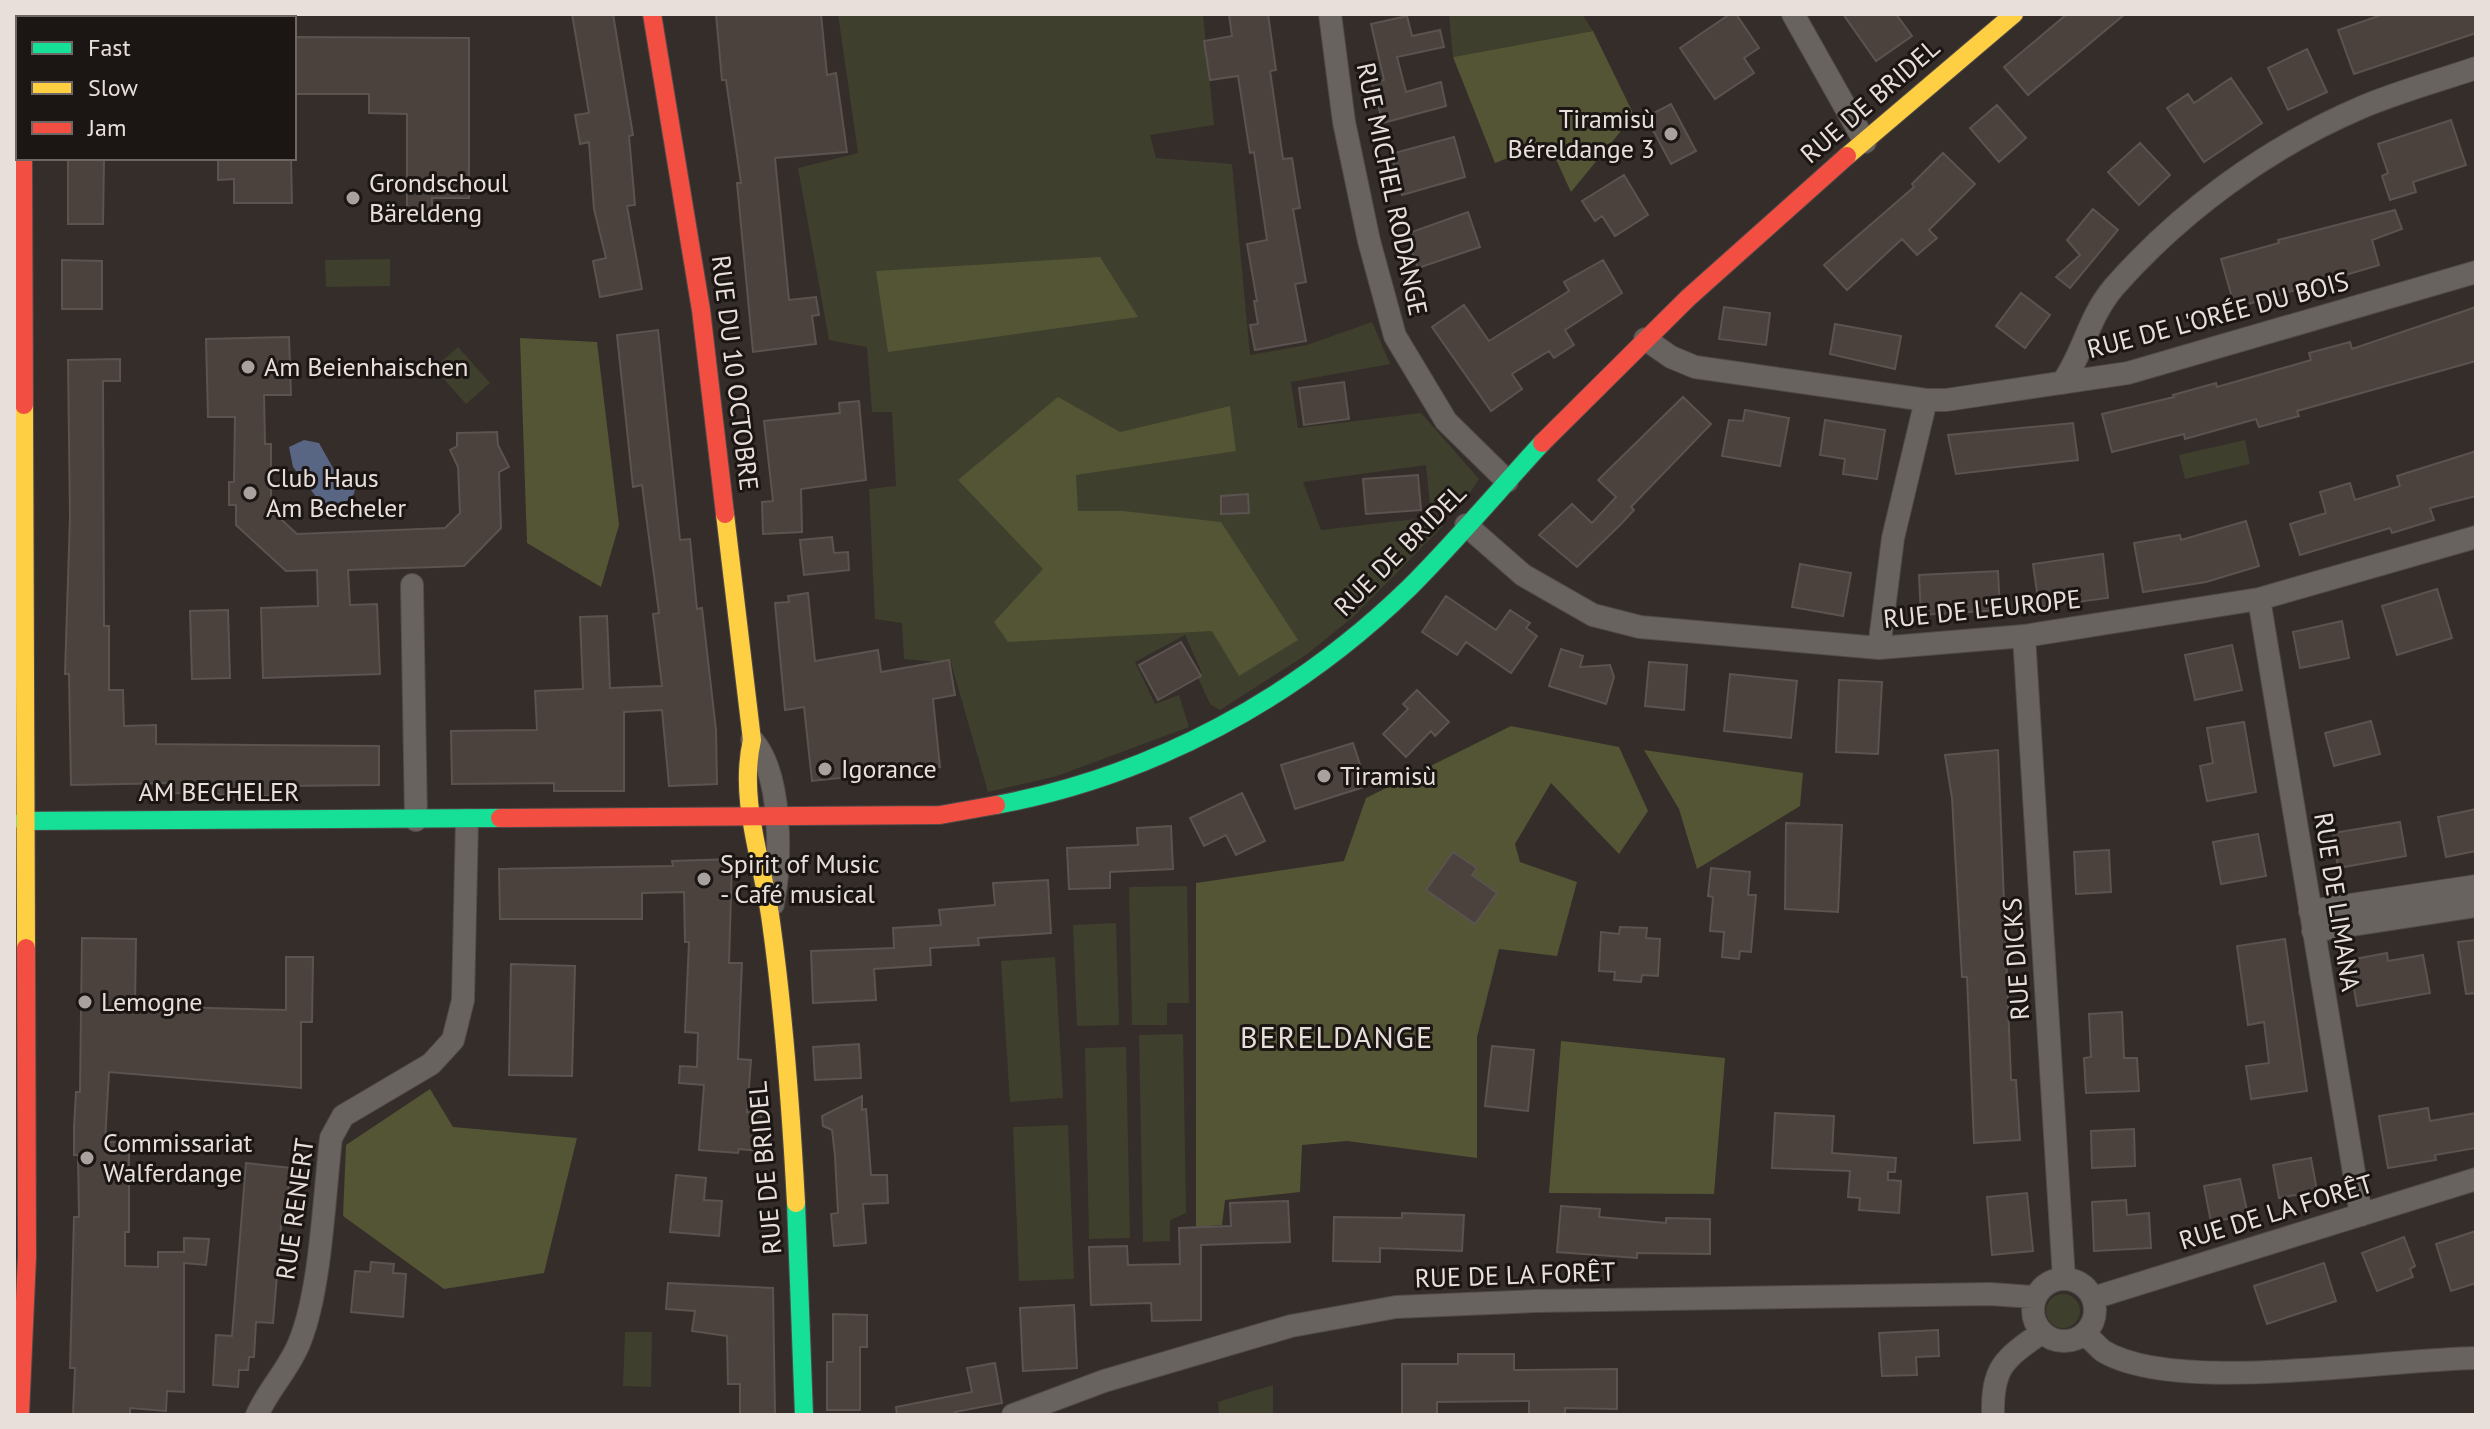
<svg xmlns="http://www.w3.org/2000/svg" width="2490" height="1429" viewBox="0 0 2490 1429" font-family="'PT Sans',sans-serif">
	<rect width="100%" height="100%" fill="#352d2a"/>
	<path fill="#3f3f2d" d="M838 14H1203L1214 125 1150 135 1156 158 1232 164 1250 355 1307 345 1372 322 1390 364 1291 382 1298 428 1421 413 1479 479 1468 496 1430 505 1426 465 1303 482 1321 530 1433 517 1443 526 1354 616 1306 655 1220 710 1210 704 1198 678 1202 673 1185 635 1135 662 1155 704 1179 695 1189 727 1057 776 988 792 951 663 904 659 902 623 875 619 869 489 896 486 892 412H872L867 347 829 340 798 168 858 153Z
		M1449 14H1582L1593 31 1453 57Z
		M390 259V286L326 287 325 260Z
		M458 347 490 383 466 404 434 368Z
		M2245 440 2250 464 2185 479 2179 455Z
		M1187 886 1189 1003H1167V1025H1132L1129 887Z
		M1116 923 1119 1025 1077 1026 1073 925Z
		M1055 957 1063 1098 1010 1102 1001 961Z
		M1183 1034 1186 1213 1170 1220V1241L1143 1242 1139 1035Z
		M1126 1047 1130 1238 1089 1239 1085 1048Z
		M1068 1125 1074 1279 1019 1281 1013 1127Z
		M2046 1311a17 17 0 1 1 34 0a17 17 0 1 1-34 0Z
		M625 1332H652L651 1387 623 1386Z
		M1273 1385V1415H1219L1218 1402Z"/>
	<path fill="#535535" d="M1593 31 1634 115 1571 192 1548 142 1495 163 1453 57Z
		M1100 257 1138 317 888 352 876 271Z
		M520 338 597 342 619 525 601 587 527 543Z
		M1058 397 1120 432 1230 406 1236 451 1076 475 1078 511H1123L1221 522 1298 640 1239 676 1212 631 1008 642 994 622 1043 569 958 480Z
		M1511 726 1619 747 1648 811 1619 854 1551 783 1515 844 1520 862 1577 882 1557 956 1499 949 1477 1037V1158L1347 1141 1302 1145 1300 1192 1225 1200 1222 1225 1196 1227V883L1344 861 1366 798Z
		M1644 750 1803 773 1800 806 1697 869 1679 809Z
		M1561 1041 1725 1058 1714 1194 1549 1193Z
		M430 1089 453 1127 577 1138 544 1273 444 1289 343 1216 346 1145Z"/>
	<path fill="#586683" d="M304 440 319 443 333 468 348 477 355 488 354 494 340 507H324L293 467 289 447Z"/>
	<path fill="#4b423d" stroke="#5a5350" stroke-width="2" d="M572 14H613L633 135 629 136 635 205 627 206 642 289 600 297 593 261 606 258 594 209 589 142 580 144 575 115 589 113Z
		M716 14H821L827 75 836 73 847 152 775 158 789 300 816 297 819 315 812 316 816 344 753 352 737 183H741L726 80H722Z
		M1229 14H1268L1276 70 1270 71 1283 159 1292 158 1300 208 1293 209 1306 282 1295 284 1306 341 1255 350 1250 325 1258 324 1254 301H1257L1247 244 1267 240 1254 152 1250 153 1238 76 1210 80 1204 41 1232 36Z
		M1730 14H1736L1759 48 1744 58 1754 73 1715 99 1680 48Z
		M1843 14H1896L1912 36 1876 61Z
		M2067 14H2125L2028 95 2004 67Z
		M2384 14H2476V33L2354 74 2338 30Z
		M1407 16 1412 36 1440 30 1444 47 1397 57 1406 92 1441 82 1446 106 1383 123 1372 83 1384 80 1371 24Z
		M296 37 469 38V198H432V216H407V114L369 113V94H296Z
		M2307 49 2327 92 2288 110 2268 68Z
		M2231 78 2262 123 2204 162 2167 108 2188 94 2194 103Z
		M1671 104 1696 151 1671 164 1646 117Z
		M1997 105 2026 138 1999 162 1970 128Z
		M2451 120 2466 165 2413 182 2416 192 2390 200 2382 176 2388 173 2378 144Z
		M1454 137 1465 177 1402 195 1391 154Z
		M2140 143 2170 175 2139 205 2108 172Z
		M1943 153 1975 184 1929 230 1937 238 1917 255 1902 239 1847 290 1824 265 1914 187 1912 184Z
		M68 158H104L103 224H68Z
		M218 158H291L292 203H234V179L218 180Z
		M1624 175 1648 215 1615 236 1602 216 1595 221 1582 201Z
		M2093 209 2118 230 2070 288 2056 277 2080 255 2067 240Z
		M2395 210 2402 229 2372 240 2379 265 2235 308 2221 259 2279 243 2278 240Z
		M1468 212 1480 247 1418 268 1406 234Z
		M62 260 102 261V309H62Z
		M1603 260 1622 293 1565 330 1574 345 1554 358 1549 351 1512 374 1522 389 1491 411 1432 327 1464 305 1489 341 1569 291 1564 282Z
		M2021 293 2050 315 2025 348 1996 326Z
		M1724 307 1770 313 1766 345 1719 339Z
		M2476 307V361L2297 411 2299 416 2259 427 2256 419 2185 439 2184 434 2112 452 2102 414 2174 397 2173 395 2216 383 2217 387 2311 360 2309 353 2350 342 2352 349Z
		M1835 324 1901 336 1895 369 1830 354Z
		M658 330 680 540 690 539 697 609 702 608 716 730 717 784 669 786 662 710 624 712V791H554V783L452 784 451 731 537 730 535 691 583 689 580 617 607 616 610 688 662 686 653 614 659 613 642 485 633 487 617 335Z
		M289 337 291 395H264L265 444H271V510L297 534 445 528 460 513 458 467 450 450 457 446V433L497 432 498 445 509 467 499 472 501 528 464 566 348 570 350 605 377 604 380 674 263 678 261 608 318 606 317 570 286 571 236 525V505H229V482H234L235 417H208L206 339Z
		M120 359V381H103L104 626H109V690H123L124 726 156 725V744L379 746V785L279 786V796L172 793V783L71 785 69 674H65L70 516 68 360Z
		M1344 382 1349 419 1304 425 1299 388Z
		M1683 397 1711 424 1631 507 1634 510 1622 523 1577 567 1539 535 1572 504 1592 523 1616 497 1598 480Z
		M859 401 866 480 801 489 802 532 763 534 762 502 773 501 764 421 840 413 839 403Z
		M1745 410 1789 418 1780 466 1722 456 1729 420 1743 421Z
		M1825 420 1885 430 1877 479 1843 474 1845 459 1820 455Z
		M2073 423 2078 460 1956 474 1948 435Z
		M2476 451V496L2430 508 2434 520 2392 533 2390 528 2300 555 2290 524 2326 513 2320 492 2350 483 2355 500 2400 486 2397 476Z
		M1418 475 1421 510 1366 514 1363 479Z
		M1248 494 1249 513 1221 514V496Z
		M2246 521 2259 566 2206 582 2143 592 2134 543 2180 535 2181 540Z
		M832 537 834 553 848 552 849 570 804 575 800 540Z
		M2103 554 2108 598 2039 607 2033 564Z
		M1800 564 1851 573 1843 616 1792 607Z
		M1998 571 2000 610 1921 615 1919 575Z
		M2437 589 2452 638 2397 655 2382 606Z
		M808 593 815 661 878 650 881 672 949 660 955 695 933 699 940 767 812 781 804 707 785 710 775 603 789 602 788 596Z
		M1446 596 1496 630 1510 610 1530 623 1526 628 1537 636 1511 673 1466 642 1457 655 1422 632Z
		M228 610 230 678 192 679 190 611Z
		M2342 621 2349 658 2300 668 2293 632Z
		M1181 642 1201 676 1158 700 1139 665Z
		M2232 645 2242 690 2195 700 2185 655Z
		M1561 649 1583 656 1580 667 1610 665 1614 677 1606 704 1549 686Z
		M1649 662 1687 665 1684 710 1645 706Z
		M1730 674 1797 681 1791 738 1724 731Z
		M1839 680 1882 682 1878 754 1836 752Z
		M1417 690 1449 722 1435 736 1431 731 1406 757 1383 734 1408 709 1403 704Z
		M2371 721 2380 754 2334 766 2325 733Z
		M2244 722 2256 792 2207 801 2200 766 2213 763 2207 728Z
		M1353 743 1367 786 1295 809 1281 765Z
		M1998 750 2011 1080H2016L2020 1140 1974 1143 1967 977H1962L1952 798 1945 755Z
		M1242 793 1265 841 1236 855 1226 835 1204 846 1190 818Z
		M2476 809V851L2446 857 2438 817Z
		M2400 822 2406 856 2338 868 2333 833Z
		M1786 823 1842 825 1838 912 1785 909Z
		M1171 826 1173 869 1110 872V888L1069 889 1067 848 1138 845 1137 828Z
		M2258 834 2266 876 2221 884 2213 842Z
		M2109 850 2111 892 2076 894 2074 852Z
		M1453 852 1477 868 1472 875 1497 893 1475 924 1426 890Z
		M732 859 729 963H742L738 1059 751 1060 747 1112 761 1113 759 1151 739 1149 738 1153 699 1150 704 1085 679 1083 680 1066 697 1067 698 1033 685 1032 689 942H685L684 892 642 893V919H500L499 869 673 866 672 861Z
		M1711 868 1750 872 1748 895H1756L1751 952 1740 951 1739 959 1722 957 1724 932 1710 931 1713 897 1708 896Z
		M1048 880 1051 933 978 938 979 945 930 948 931 965 874 969 876 1000 813 1003 811 951 894 948 893 928 941 925 939 910 995 905 993 883Z
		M1620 927 1647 928 1646 938 1660 939 1658 976 1642 975 1641 982 1614 980 1615 972 1599 971 1601 932 1619 934Z
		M82 938 136 939 135 1006 286 1010V957H313L312 1022H301V1088L109 1072 105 1142H129V1232H125V1266L158 1267V1252H184V1238L209 1239 206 1265 184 1263V1392L167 1391 166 1411 130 1408V1415H73L75 1368H70L74 1217H79L78 1155H74V1127L76 1092H80Z
		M2285 939 2307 1091 2251 1099 2246 1066 2269 1063 2264 1022 2248 1025 2237 946Z
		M2476 940V993L2466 994 2458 942Z
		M2387 953 2388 961 2423 955 2430 993 2357 1006 2349 960Z
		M511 964 575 966 572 1076 509 1075Z
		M2122 1012 2124 1058H2137L2139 1091 2086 1093 2084 1058 2091 1057 2089 1014Z
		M859 1044 861 1078 815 1080 813 1047Z
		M1492 1046 1534 1050 1528 1111 1485 1106Z
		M862 1096V1110L866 1109 871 1175H887L888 1203 863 1204 866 1243 834 1246 831 1214 838 1213 835 1156 832 1130 823 1126 822 1116Z
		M2428 1108 2430 1121 2476 1113V1148L2435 1155 2436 1160 2388 1168 2379 1116Z
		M1775 1113 1834 1116 1832 1153 1896 1158 1895 1172H1888V1180L1901 1181 1899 1213 1859 1210 1860 1198 1848 1197 1850 1171 1772 1168Z
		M2134 1129 2135 1166 2092 1168 2091 1131Z
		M2311 1158 2317 1191 2279 1198 2273 1165Z
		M246 1163 291 1168 285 1215H282L273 1323 256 1322 254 1357H249L248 1370H239L238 1387 213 1385 216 1335 232 1336Z
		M676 1175 706 1178 704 1200 722 1201 719 1236 670 1232Z
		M2240 1179 2248 1215 2211 1222 2204 1186Z
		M2027 1193 2033 1251 1992 1255 1987 1197Z
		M2126 1200 2127 1215 2149 1213 2151 1248 2094 1251 2092 1202Z
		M1288 1201 1290 1242 1201 1245V1320L1152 1321 1151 1303 1091 1305 1089 1247 1127 1246 1128 1265 1180 1264 1179 1228 1231 1226 1230 1203Z
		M1561 1206 1600 1209 1599 1217 1666 1223V1218L1710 1219V1254L1637 1253V1258L1557 1252Z
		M1402 1213 1464 1215 1462 1251 1380 1248V1262L1333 1261 1334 1217 1402 1218Z
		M2476 1231V1283L2451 1291 2436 1244Z
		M2404 1237 2415 1266 2410 1269 2413 1277 2377 1291 2362 1253Z
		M371 1262 394 1264 393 1273 406 1274 403 1317 351 1312 355 1271 370 1272Z
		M2324 1263 2336 1301 2267 1324 2254 1286Z
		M668 1283 773 1288 775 1415H740V1384H728L727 1336 692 1331 695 1311 666 1309Z
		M1074 1305 1077 1368 1023 1371 1020 1308Z
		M833 1314 867 1315V1347H860V1410H827V1362H833Z
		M1938 1330 1939 1356 1916 1357 1917 1375 1882 1376 1879 1333Z
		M1458 1354H1514V1370L1617 1369V1409L1565 1408V1415H1529V1401L1437 1402V1415H1402V1364H1458Z
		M995 1363 1002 1403 955 1412 956 1415H897L896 1407 972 1392 967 1368Z"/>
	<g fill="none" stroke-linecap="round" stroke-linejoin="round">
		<g stroke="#514a48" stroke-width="24">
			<path id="street" d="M1330 14 1344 122 1369 241 1395 336 1446 421 1507 481
				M1793 14 1865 142
				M1645 339 1671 357 1695 367 1926 400H1946L2128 373 2476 272
				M2062 383C2084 353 2087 319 2114 287 2181 211 2267 148 2360 108 2397 92 2438 81 2476 68
				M1466 525 1523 575 1593 615 1640 627 1879 648 2024 636 2259 599 2476 537
				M412 585 416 820
				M2259 599 2361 1215
				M2024 636 2064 1279
				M1879 648 1893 538 1926 400
				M752 740C783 774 781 861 773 904
				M2310 911 2476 886
				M2313 931 2476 906
				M2033 1310a31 31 0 1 1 62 0a31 31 0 1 1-62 0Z
				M2093 1298 2476 1179
				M2085 1334C2091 1339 2097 1346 2103 1351 2175 1395 2386 1359 2476 1358
				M257 1415C269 1388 290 1368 300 1341 321 1289 324 1196 331 1138L343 1116 431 1064 453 1040 463 1000 467 820
				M1013 1415 1104 1381 1291 1326 1396 1307 1535 1301 1990 1294 2034 1297
				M1993 1415C1992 1367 2004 1359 2041 1333"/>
		</g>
		<g stroke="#514a48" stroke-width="20">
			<path id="fast" d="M23 14V18
				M996 805C1153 776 1296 698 1410 587 1456 541 1498 491 1542 443
				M23 821 500 818
				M796 1203 804 1415"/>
		</g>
		<g stroke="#514a48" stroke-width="20">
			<path id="slow" d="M1847 156 2014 14
				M24 405 26 948
				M725 514 752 740C738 801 763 861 771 922 784 1015 791 1109 796 1203"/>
		</g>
		<g stroke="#514a48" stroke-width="20">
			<path id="jam" d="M652 14 701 310 725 514
				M23 158 24 405
				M1542 443 1688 298 1847 156
				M500 818 940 815 996 805
				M20 1415 27 1256 26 948"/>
		</g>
		<use href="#street" stroke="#696360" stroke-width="22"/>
		<use href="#fast" stroke="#16e098" stroke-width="18"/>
		<use href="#slow" stroke="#ffcf43" stroke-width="18"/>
		<use href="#jam" stroke="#f24e42" stroke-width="18"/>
	</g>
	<g fill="#a9a19d" stroke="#1b1613" stroke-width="3">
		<circle cx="1671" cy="134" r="8"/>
		<circle cx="353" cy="198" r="8"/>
		<circle cx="248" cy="367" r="8"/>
		<circle cx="250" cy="493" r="8"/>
		<circle cx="825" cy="769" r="8"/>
		<circle cx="1324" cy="776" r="8"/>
		<circle cx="704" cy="879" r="8"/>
		<circle cx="85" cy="1002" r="8"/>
		<circle cx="87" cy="1158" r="8"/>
	</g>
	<g text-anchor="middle" stroke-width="6" stroke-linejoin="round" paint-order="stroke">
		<g font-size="26" fill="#e8dfdb" stroke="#1b1613">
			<text transform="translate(1870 101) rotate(-41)" y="9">RUE DE BRIDEL</text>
			<text transform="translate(1392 189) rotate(78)" y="9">RUE MICHEL RODANGE</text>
			<text transform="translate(2218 315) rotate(-15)" y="9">RUE DE L'ORÉE DU BOIS</text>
			<text transform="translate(735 373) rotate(83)" y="9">RUE DU 10 OCTOBRE</text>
			<text transform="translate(1400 550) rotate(-45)" y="9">RUE DE BRIDEL</text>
			<text transform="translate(1982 609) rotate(-6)" y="9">RUE DE L'EUROPE</text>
			<text x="219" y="801">AM BECHELER</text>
			<text transform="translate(2337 902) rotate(81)" y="9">RUE DE LIMANA</text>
			<text transform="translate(2016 959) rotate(-94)" y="9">RUE DICKS</text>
			<text transform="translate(765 1168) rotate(-95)" y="9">RUE DE BRIDEL</text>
			<text transform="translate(295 1209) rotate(-82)" y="9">RUE RENERT</text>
			<text transform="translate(2276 1212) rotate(-17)" y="9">RUE DE LA FORÊT</text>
			<text transform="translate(1515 1275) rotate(-2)" y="9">RUE DE LA FORÊT</text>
		</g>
		<g font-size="26" fill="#e8dfdb" stroke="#1b1613" text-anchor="start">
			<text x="1655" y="128" text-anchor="end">Tiramisù<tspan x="1655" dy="30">Béreldange 3</tspan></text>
			<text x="369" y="192">Grondschoul<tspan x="369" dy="30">Bäreldeng</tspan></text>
			<text x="264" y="376">Am Beienhaischen</text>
			<text x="266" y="487">Club Haus<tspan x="266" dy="30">Am Becheler</tspan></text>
			<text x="841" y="778">Igorance</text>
			<text x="1340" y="785">Tiramisù</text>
			<text x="720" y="873">Spirit of Music<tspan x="720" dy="30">- Café musical</tspan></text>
			<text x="101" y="1011">Lemogne</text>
			<text x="103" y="1152">Commissariat<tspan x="103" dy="30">Walferdange</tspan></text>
		</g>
		<g font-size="30" letter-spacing="2" fill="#e8dfdb" stroke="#1b1613">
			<text x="1337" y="1048">BERELDANGE</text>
		</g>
	</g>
	<rect width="2490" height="1429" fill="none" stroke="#e8dfdb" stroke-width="32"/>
	<rect x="16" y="16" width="280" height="144" fill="#1b1613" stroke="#6d6663" stroke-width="2"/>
	<rect x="32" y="42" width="40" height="12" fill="#16e098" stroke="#6d6663" stroke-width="2"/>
	<text x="88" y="56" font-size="24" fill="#e8dfdb">Fast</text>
	<rect x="32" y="82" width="40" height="12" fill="#ffcf43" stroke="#6d6663" stroke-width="2"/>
	<text x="88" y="96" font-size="24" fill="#e8dfdb">Slow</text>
	<rect x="32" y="122" width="40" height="12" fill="#f24e42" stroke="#6d6663" stroke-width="2"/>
	<text x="88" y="136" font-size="24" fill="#e8dfdb">Jam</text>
</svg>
